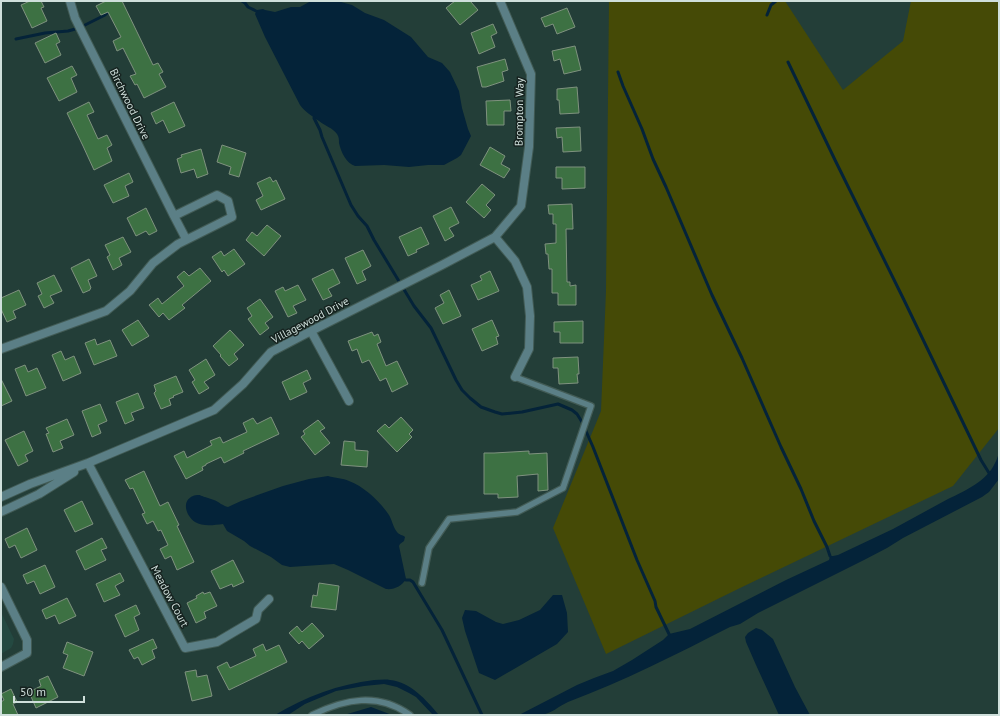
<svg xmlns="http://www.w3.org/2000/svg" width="1000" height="716" viewBox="0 0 1000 716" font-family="'PT Sans',sans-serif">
	<rect width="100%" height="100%" fill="#233e38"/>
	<path fill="#244941" d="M1 612 14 639 13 644 11 648 1 654Z"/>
	<path fill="#454a06" d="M609 1H785L843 90 903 41 911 1H999V428L953 486 738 589 606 654 553 528 601 411 606 291Z"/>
	<path fill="#042339" d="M311 1H326L341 2 352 5 365 13 384 20 411 37 428 57 442 63 450 72 459 91 462 108 468 129 471 136 461 155 457 158 444 165H428L409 167 384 165 355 166C346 163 341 152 339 143 339 140 339 137 337 134 333 128 325 126 319 121 312 116 305 112 300 105L265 37 255 14 257 10 263 9 265 10 275 12 291 7H300Z
		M999 454V479L989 492 982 497 903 538 887 548 864 560 758 613 740 624 730 627C677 654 624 681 568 702 559 706 551 714 541 715 534 716 526 715 519 715L577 685 594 678 613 671 632 660 663 640 669 634 690 629 786 580 829 560 830 556H833L838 555 893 529 948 499C965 491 987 481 995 463 997 460 997 457 999 454Z
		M328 476C335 478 343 478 349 481 365 487 380 502 389 515 392 520 393 527 397 532 399 535 403 535 405 537L404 541 400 544 399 546 406 579C402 586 394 590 386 589L348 570 334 564 290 567 282 565 271 557 250 546 244 541 227 531 223 524C214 525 203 527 195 522 186 516 181 501 193 496 194 495 197 495 199 495 200 495 204 497 205 497 208 498 211 499 214 500 219 502 223 506 228 507L241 501 283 486 309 479Z
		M553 595H562L567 613 568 632 557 644 495 680 479 673 465 631 462 618 465 610 476 611 496 622 503 624 519 620 540 610Z
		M756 628 762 630 773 639 795 687 810 715H779L756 665 746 642 745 637 748 633Z
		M374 680C379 680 385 679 390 680 411 682 426 700 439 715H433L416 697 409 693 397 687 384 684 364 686 336 691 305 704 288 715H275C305 697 339 684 374 680Z
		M371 707 392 715H344Z"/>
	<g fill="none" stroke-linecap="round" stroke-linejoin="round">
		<path stroke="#042339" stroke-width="3" d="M242 1 245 3 248 7 256 11
			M767 15 771 5 776 1
			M16 39 45 33 68 31 79 28 105 15 110 10
			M788 62 835 160 904 300 981 460 989 473
			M618 72 623 86 642 129 653 159 666 187 712 295 742 358 781 447 801 489 814 521 827 547 830 556
			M314 118 320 130 322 137 351 205 358 216 367 226 374 240 414 306 431 328 456 380 462 390 470 398 481 407 495 412 502 414 522 412 558 404 572 410 577 414 582 422 593 447 637 560 655 601 656 607 669 634
			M406 580H410L413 582 442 630 482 715"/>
	</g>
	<path fill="#3d7143" stroke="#7f927f" d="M30 1H41L44 7 41 8 47 21 32 28 21 5Z
		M106 1H122L153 65 158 63 163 72 159 74 166 87 144 98 137 84 135 85 130 76 136 74 123 48 117 51 113 41 121 37 108 12 101 15 96 6Z
		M455 1H470L478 10 460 25 446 8Z
		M567 8 575 27 557 34 553 24 545 27 541 18Z
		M493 24 497 33 491 36 495 47 479 54 471 33Z
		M56 33 60 42 56 44 61 55 45 63 35 43Z
		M575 46 581 70 564 74 560 59 554 61 552 51Z
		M505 59 508 70 502 72 504 81 486 87H482L477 67Z
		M72 66 77 75 71 78 77 92 59 101 47 78Z
		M577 87 579 113 560 114 559 100H557V89Z
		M510 100 511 111H504V125H487L486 101Z
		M89 102 94 112 87 115 98 139 107 135 112 145 107 148 112 161 94 170 83 146 67 113Z
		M174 102 185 126 169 133 163 120 156 124 151 113Z
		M580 127 581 151 563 152 562 137 557 138 556 128Z
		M222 145 246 153 239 177 229 174 231 167 217 162Z
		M490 147 505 156 501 164 510 169 504 178 480 165Z
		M201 149 208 174 197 178 194 169 181 173 177 159 182 157 181 155Z
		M556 167H585V188L562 189V178H556Z
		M129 173 133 182 125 186 129 196 113 203 104 185Z
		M270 177 273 182 276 180 285 199 261 210 256 200 263 196 257 183Z
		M482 184 495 195 486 205 491 210 484 218 466 202Z
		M572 204 573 229H566L567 282H570V286L576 285V305H558V293H552V269H549L548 254H546L545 244 556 243V224H553V214H549L548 205Z
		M451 207 459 223 449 228 454 236 445 241 433 216Z
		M146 208 157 231 149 235 146 231 136 236 127 218Z
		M267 225 281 236 264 256 246 240 252 232 257 236Z
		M421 227 429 244 416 250 417 252 408 256 399 237Z
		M123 237 131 252 119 258 122 265 113 270 107 257 110 255 105 245Z
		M234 249 245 264 228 276 224 270 222 272 212 257 221 251 224 256Z
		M363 250 371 266 362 271 366 280 357 284 345 258Z
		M89 259 97 276 88 280 91 288 90 289V290L83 293 71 268Z
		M200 268 211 281 182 305 185 308 169 320 163 313 159 317 149 305 158 298 162 304 184 286 177 277 184 271 189 276Z
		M333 269 340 283 328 289 332 296 323 300 312 279Z
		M490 271 499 291 478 300 471 285 482 280 480 276Z
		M54 275 62 291 50 296 54 303 44 308 38 296 42 294 37 283Z
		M298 285 306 300 293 306 297 313 288 317 275 291 283 287 285 291Z
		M19 290 26 305 13 311 16 318 7 322 1 309V298Z
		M449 290 461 316 443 324 435 308 444 303 440 295Z
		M260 299 273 317 265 323 269 328 260 335 248 319 252 316 247 308Z
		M138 320 149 336 132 346 122 330Z
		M492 320 499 336 496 337 498 344 482 351 472 329Z
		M583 321V343H560V332H554V322Z
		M230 330 244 345 234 354 238 359 229 366 220 356 221 355 213 346Z
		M372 332 374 336 378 334 381 342 377 344 386 366 397 361 408 384 392 392 386 378 380 381 369 360 362 363 357 349 352 351 348 341Z
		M95 339 97 345 110 340 117 356 94 365 85 343Z
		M61 351 65 360 74 356 81 373 63 381 52 355Z
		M578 357 579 374H577L578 383 559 384 558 368H553V358Z
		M206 359 215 375 204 382 209 388 199 394 192 382 195 380 189 370Z
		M25 365 28 372 37 368 46 388 26 396 15 369Z
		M307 370 311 379 303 383 307 392 290 400 282 382Z
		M176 376 183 392 173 396 174 397 169 399 171 405 161 409 154 393 156 391 154 385Z
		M1 379 12 401 1 406Z
		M138 393 144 408 131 413 134 420 125 424 116 402Z
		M100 404 107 421 98 425 101 433 92 437 82 411Z
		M271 417 279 434 243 451 244 453 224 463 221 457 206 464V465L202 467 203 470 186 479 174 456 184 451 187 458 212 445 210 441 220 437 223 443 247 432 243 423 253 418 257 424Z
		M401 417 413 430 409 434 412 437 397 452 377 431 385 424 389 428Z
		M67 419 74 435 60 441 63 448 53 452 46 434 49 433 46 428Z
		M318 420 325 428 320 431 330 443 315 455 301 437 305 434 303 431Z
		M24 431 33 451 25 455 28 461 18 466 5 440Z
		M344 441 355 442V450L368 451 367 467 341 465Z
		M529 451V454L547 453 548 490 538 491V474L517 476 518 497 498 498V494H484V453H494Z
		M144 471 160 506 168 502 179 525 177 526 194 562 177 570 171 556 165 559 160 549 168 545 161 530 158 531 153 521 147 524 142 514 145 513 133 488 130 489 125 480Z
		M82 501 93 524 75 532 64 510Z
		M27 528 37 550 21 558 15 545 9 548 5 539Z
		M102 538 107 548 101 550 106 560 85 570 76 551Z
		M233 560 244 582 233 587 232 584 220 589 211 571Z
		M45 565 55 587 40 594 34 581 27 584 23 575Z
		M120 573 124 581 115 586 120 595 104 602 96 584Z
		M319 583 339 586 336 610 311 607 313 595 317 596Z
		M203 592 204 594 210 592 217 606 204 612 206 618 196 623 187 603 197 598 196 596Z
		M67 598 76 616 59 624 55 615 46 619 42 610Z
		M136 605 140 614 134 617 139 630 125 637 115 615Z
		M312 623 324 636 309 649 302 641 299 644 289 633 297 626 302 632Z
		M153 639 157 648 152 650 155 658 142 665 138 657 134 659 129 650Z
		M67 642 93 652 84 676 63 668 68 655 63 653Z
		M263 644 266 651 279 645 287 662 229 690 217 667 227 662 230 668 256 656 253 649Z
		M196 670 197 677 207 675 212 696 192 701 185 672Z
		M48 676 58 697 36 708 29 692 41 686 39 680Z
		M11 689 17 702 13 704 18 715H1V702L4 700 1 694Z"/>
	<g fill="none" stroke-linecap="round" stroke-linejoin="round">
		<g stroke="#425b55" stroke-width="8">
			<path id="service" d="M422 583 429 548 449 519 517 512 563 488 591 406 515 377
				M312 715C345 699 378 692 410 715"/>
		</g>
		<g stroke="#425b55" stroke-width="10">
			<path id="minor" d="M174 216 186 239
				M495 237 515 261 527 287 530 316 529 349 515 377
				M311 331 349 401
				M1 349 106 311 130 291 153 263 178 244 232 217 228 201 217 195 174 216 75 18 70 1
				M88 463 185 648 217 642 256 619 258 610 269 599
				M1 497 30 484 88 463 214 410 243 384 271 352 311 331 442 265 495 237 521 206 529 147 531 74 500 1
				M1 512 39 494 74 472
				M1 587 27 640V653L1 667"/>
		</g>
		<use href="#service" stroke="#5b7f86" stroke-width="5.5"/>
		<use href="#minor" stroke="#5b7f86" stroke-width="8"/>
	</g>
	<g text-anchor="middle" stroke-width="3" stroke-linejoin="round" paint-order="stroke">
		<g font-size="11" fill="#cfdfdb" stroke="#16221f">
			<text transform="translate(130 104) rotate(64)" y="4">Birchwood Drive</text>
			<text transform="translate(519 112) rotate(-89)" y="4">Brompton Way</text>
			<text transform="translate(310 320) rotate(-28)" y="4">Villagewood Drive</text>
			<text transform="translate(170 596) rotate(62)" y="4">Meadow Court</text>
		</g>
	</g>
	<rect width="1000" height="716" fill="none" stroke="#cfdfdb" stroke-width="4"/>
	<path d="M14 696v6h70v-6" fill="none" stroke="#cfdfdb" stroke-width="2"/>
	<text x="20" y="696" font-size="12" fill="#cfdfdb" stroke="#16221f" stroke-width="3" paint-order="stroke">50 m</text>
</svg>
